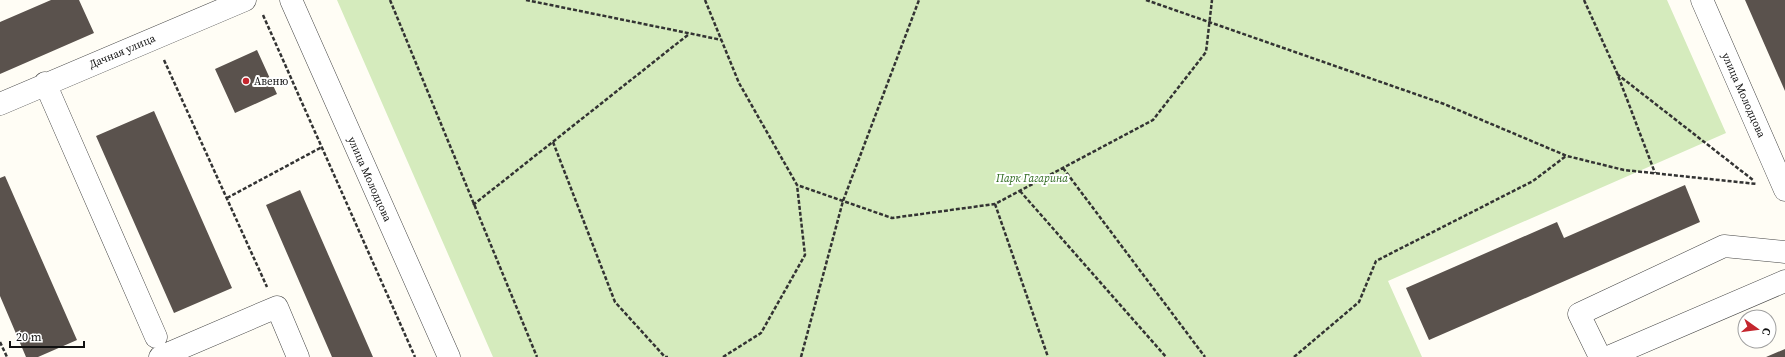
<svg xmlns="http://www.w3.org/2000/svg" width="1785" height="357" viewBox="0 0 1785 357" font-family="'Source Serif 4',serif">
	<rect width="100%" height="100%" fill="#fffdf5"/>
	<path fill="#d5ebbd" d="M337 0H1667L1726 133 1388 281 1422 357H493Z"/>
	<path fill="#5a524d" d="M51 0H79L94 33 0 74V22Z
		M1745 0H1785V91Z
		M257 50 277 94 235 113 215 69Z
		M154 111 232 288 174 313 96 136Z
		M5 176 77 340 38 357H26L0 296V178Z
		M1685 185 1700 222 1429 340 1406 288 1557 222 1564 238Z
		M300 190 373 357H332L266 205Z
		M1785 349V357H1766Z"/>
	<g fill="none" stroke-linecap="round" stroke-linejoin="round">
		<g stroke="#444" stroke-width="23">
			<path id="minor" d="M291 0 449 357
				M1702 0 1785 190
				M45 83 156 337
				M0 104 245 0
				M160 357 277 307 298 357
				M1600 357 1579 314 1724 246 1785 252
				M1608 357 1785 281"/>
		</g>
		<path stroke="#333" stroke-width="2.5" stroke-dasharray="4 2" stroke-linecap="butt" d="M390 0 537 357
			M526 0 722 40
			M705 0 739 83 797 185 892 218 995 204 1153 120 1206 52 1212 0
			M1146 0 1444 104 1567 156 1624 170 1757 184
			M1584 0 1617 73 1655 173
			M263 15 415 357
			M164 60 267 287
			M1617 74 1753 180
			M553 142 615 302 665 357H668
			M1063 168 1205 357
			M1020 191 1166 357
			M227 198 322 147
			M995 204 1048 357
			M473 205 689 34
			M0 342 7 357
			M723 357 761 333 805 255 797 185
			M801 357 843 201 919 0
			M1294 357 1359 302 1376 261 1533 181 1566 156"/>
		<use href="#minor" stroke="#fff" stroke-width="22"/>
	</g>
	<circle fill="#c4262e" stroke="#fff" stroke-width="1.5" cx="246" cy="81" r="4"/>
	<g text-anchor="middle" stroke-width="4" stroke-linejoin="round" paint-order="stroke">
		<g font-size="11" fill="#111" stroke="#fff">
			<text transform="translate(122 51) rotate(-23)" y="4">Дачная улица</text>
			<text transform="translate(1744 95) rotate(66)" y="4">улица Молодцова</text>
			<text transform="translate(370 179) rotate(66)" y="4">улица Молодцова</text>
		</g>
		<g font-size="11" fill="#111" stroke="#fff" text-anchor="start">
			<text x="254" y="85">Авеню</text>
		</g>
		<g font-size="11" font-style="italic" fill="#2f6b1f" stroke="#fff">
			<text x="1032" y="182">Парк Гагарина</text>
		</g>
	</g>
	<g transform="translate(1757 329) rotate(104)"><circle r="19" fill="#ffffff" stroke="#a0a0a0"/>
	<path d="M0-3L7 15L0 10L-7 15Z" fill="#c4262e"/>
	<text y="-6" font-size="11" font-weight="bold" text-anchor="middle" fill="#111111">С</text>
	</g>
	<path d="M10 341v6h74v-6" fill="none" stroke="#111111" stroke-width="2"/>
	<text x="16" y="341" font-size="12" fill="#111111" stroke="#ffffff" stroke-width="3" paint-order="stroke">20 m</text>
</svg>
